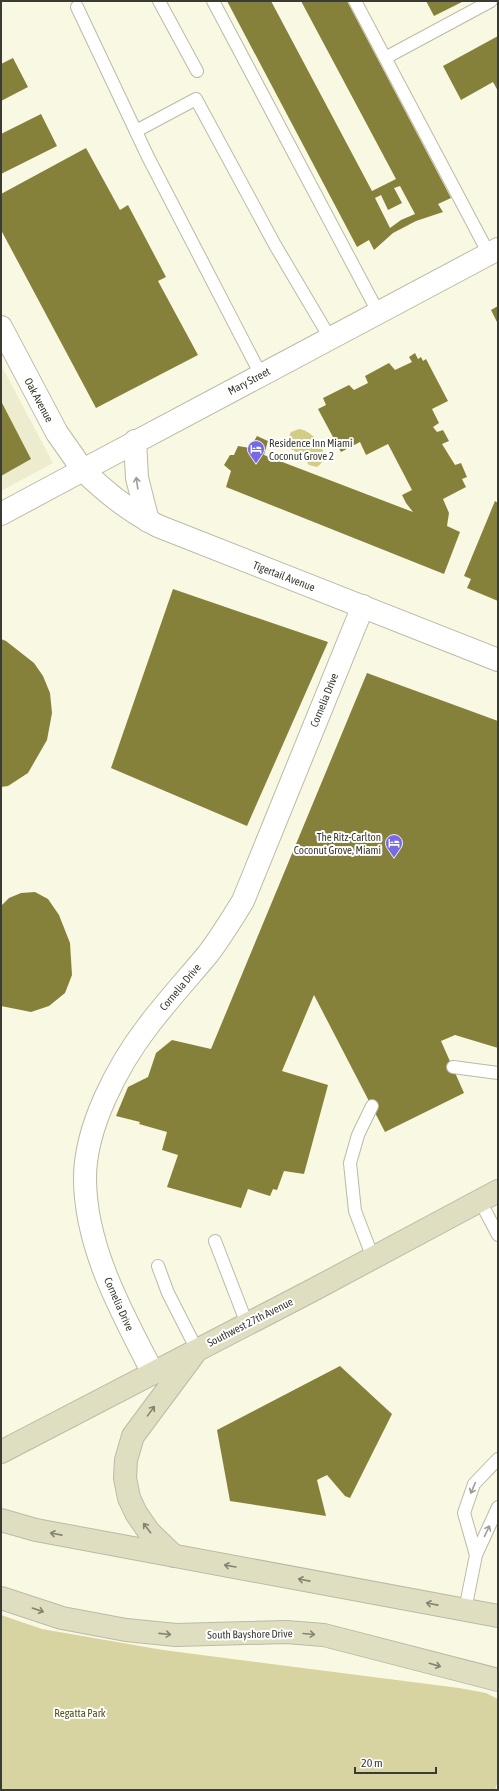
<svg xmlns="http://www.w3.org/2000/svg" width="499" height="1791" viewBox="0 0 499 1791" font-family="'Asap Condensed',sans-serif">
	<rect width="100%" height="100%" fill="#f9f8e2"/>
	<path fill="#eeeccf" d="M1 365 53 463 1 491Z"/>
	<path fill="#d7d4a1" d="M1 1615 42 1629 163 1650 459 1688 486 1693 498 1699V1781L495 1790H1Z"/>
	<path fill="#d2cd85" d="M299 429C313 430 335 456 317 467L309 465 303 456 291 449C288 442 288 438 291 432Z"/>
	<path fill="#86813a" fill-rule="evenodd" d="M227 1H271L372 191 396 179 301 1H347L451 198 438 204 443 212 416 221 393 233 374 250 369 240 357 247ZM400 186 415 214 401 220 390 228 375 198 381 195 388 210 402 203 394 188Z
		M426 1H464L434 16Z
		M498 36V91L493 82 461 100 443 66Z
		M13 58 28 87 1 101V64Z
		M41 114 57 146 1 174V134Z
		M86 148 120 210 128 205 166 277 158 281 198 355 96 408 1 230V194Z
		M498 306V324L491 310Z
		M415 353 418 359 421 357 423 361 426 359 448 401 432 409 439 423 433 427 437 432 443 430 449 441 442 444 455 465 461 463 467 477 462 479 466 487 443 499 449 513 447 526 460 532 444 574 226 487 231 471 224 465 230 455H234L238 446 250 448 257 436 268 441 264 455 413 512 406 503 402 495 412 490 388 444 366 455 360 442 341 452 318 409 326 405 323 398 349 385 354 390 368 383 365 376 389 363 395 370 412 362 409 357Z
		M1 401 31 459 1 476Z
		M495 501 498 503V601L467 588 471 579 464 576Z
		M173 589 328 642 247 826 111 768Z
		M1 639 6 641 34 663 43 676 50 693 52 713 47 740 28 773 8 786 1 787Z
		M367 673 498 721V1048L455 1035 441 1041 464 1093 385 1132 314 995 282 1071 328 1085 304 1174 284 1171 277 1190 273 1189 270 1196 248 1189 241 1208 167 1187 178 1155 162 1150 167 1132 139 1124 140 1122 116 1116 128 1087 148 1077 156 1053 172 1040 211 1049Z
		M35 892 48 899 59 915 70 943 72 975 65 993 49 1006 31 1012 1 1006V906L9 898 21 893Z
		M340 1366 392 1414 350 1498 345 1496 327 1475 317 1480 326 1516 230 1501 217 1430Z"/>
	<g fill="none" stroke-linecap="round" stroke-linejoin="round">
		<g stroke="#bbbaa5" stroke-width="14">
			<path id="service" d="M159 1 197 71
				M213 1 378 312
				M355 1 489 254
				M77 7 148 157 261 375
				M385 58 491 1
				M136 131 196 99 275 245 330 338
				M453 1067 498 1073
				M372 1106 358 1135 350 1163 355 1211 373 1258
				M480 1201 498 1235
				M215 1241 247 1324
				M158 1266 168 1293 197 1350
				M476 1555 464 1513 474 1484 498 1459
				M465 1610 476 1555 498 1507"/>
		</g>
		<g stroke="#bbbaa5" stroke-width="24">
			<path id="minor" d="M1 327 57 433 83 470 498 249
				M135 441 137 478 148 521
				M153 1373C122 1313 85 1247 85 1178 85 1127 118 1065 148 1026 167 1001 188 978 208 954 221 937 232 919 243 901L363 606"/>
		</g>
		<g stroke="#bbbaa5" stroke-width="24">
			<path id="tertiary" d="M1 514 83 470C106 493 129 511 158 526L498 660"/>
		</g>
		<g stroke="#bbbaa5" stroke-width="24">
			<path id="secondary" d="M1 1452 311 1291 498 1191
				M1 1520 36 1530 498 1616
				M174 1556 149 1532 136 1513 129 1498 125 1478 126 1460 133 1436 194 1354
				M1 1598 62 1618 126 1630 176 1635 286 1632 324 1635 498 1680"/>
		</g>
		<use href="#service" stroke="#fff" stroke-width="12"/>
		<use href="#minor" stroke="#fff" stroke-width="22"/>
		<use href="#tertiary" stroke="#fff" stroke-width="22"/>
		<use href="#secondary" stroke="#e0dec1" stroke-width="22"/>
	</g>
	<defs><path id="oneway-shaft" d="M-6 0H5M1.5-3L5.5 0L1.5 3" fill="none" stroke-width="1.6" stroke-linecap="round" stroke-linejoin="round"/></defs>
	<g stroke="#9d9d98">
		<use href="#oneway-shaft" transform="translate(137 483) rotate(-98)"/>
		<use href="#oneway-shaft" transform="translate(473 1488) rotate(113)"/>
		<use href="#oneway-shaft" transform="translate(487 1531) rotate(-65)"/>
	</g>
	<g stroke="#858472">
		<use href="#oneway-shaft" transform="translate(151 1411) rotate(-54)"/>
		<use href="#oneway-shaft" transform="translate(147 1528) rotate(-127)"/>
		<use href="#oneway-shaft" transform="translate(56 1534) rotate(-169)"/>
		<use href="#oneway-shaft" transform="translate(230 1566) rotate(-170)"/>
		<use href="#oneway-shaft" transform="translate(304 1580) rotate(-169)"/>
		<use href="#oneway-shaft" transform="translate(432 1604) rotate(-169)"/>
		<use href="#oneway-shaft" transform="translate(38 1610) rotate(19)"/>
		<use href="#oneway-shaft" transform="translate(165 1634) rotate(6)"/>
		<use href="#oneway-shaft" transform="translate(309 1634) rotate(5)"/>
		<use href="#oneway-shaft" transform="translate(435 1665) rotate(16)"/>
	</g>
	<defs>
		<g id="hotel-pin" transform="scale(0.9)"><path d="M0 17L-7.5 6A9.5 9.5 0 1 1 7.5 6Z" fill="#786ae5" stroke="#fff"/><path d="M-6-4.5h1.5V1H6V5H4.5V3h-9V5H-6ZM-4 0a1.8 1.8 0 1 1 3.6 0ZM.5 0V-2.5h3Q6-2.5 6 0Z" fill="#fff"/></g>
	</defs>
	<g fill-rule="evenodd">
		<use href="#hotel-pin" x="256" y="449"/>
		<use href="#hotel-pin" x="394" y="843"/>
	</g>
	<g text-anchor="middle" stroke-width="4" stroke-linejoin="round" paint-order="stroke">
		<g font-size="11" fill="#3b3b32" stroke="#fff">
			<text transform="translate(249 381) rotate(-28)" y="4">Mary Street</text>
			<text transform="translate(39 400) rotate(62)" y="4">Oak Avenue</text>
			<text transform="translate(284 576) rotate(21)" y="4">Tigertail Avenue</text>
			<text transform="translate(324 700) rotate(-68)" y="4">Cornelia Drive</text>
			<text transform="translate(180 987) rotate(-50)" y="4">Cornelia Drive</text>
			<text transform="translate(119 1304) rotate(66)" y="4">Cornelia Drive</text>
			<text transform="translate(250 1322) rotate(-27)" y="4">Southwest 27th Avenue</text>
			<text transform="translate(250 1634) rotate(-1)" y="4">South Bayshore Drive</text>
		</g>
		<g font-size="11" fill="#3b3b32" stroke="#fff" text-anchor="start">
			<text x="269" y="447">Residence Inn Miami<tspan x="269" dy="13">Coconut Grove 2</tspan></text>
			<text x="381" y="841" text-anchor="end">The Ritz-Carlton<tspan x="381" dy="13">Coconut Grove, Miami</tspan></text>
		</g>
		<g font-size="11" fill="#55511b" stroke="#fff">
			<text x="80" y="1717">Regatta Park</text>
		</g>
	</g>
	<rect width="499" height="1791" fill="none" stroke="#3b3b32" stroke-width="4"/>
	<path d="M355 1767v6h81v-6" fill="none" stroke="#3b3b32" stroke-width="2"/>
	<text x="361" y="1767" font-size="12" fill="#3b3b32" stroke="#ffffff" stroke-width="3" paint-order="stroke">20 m</text>
</svg>
